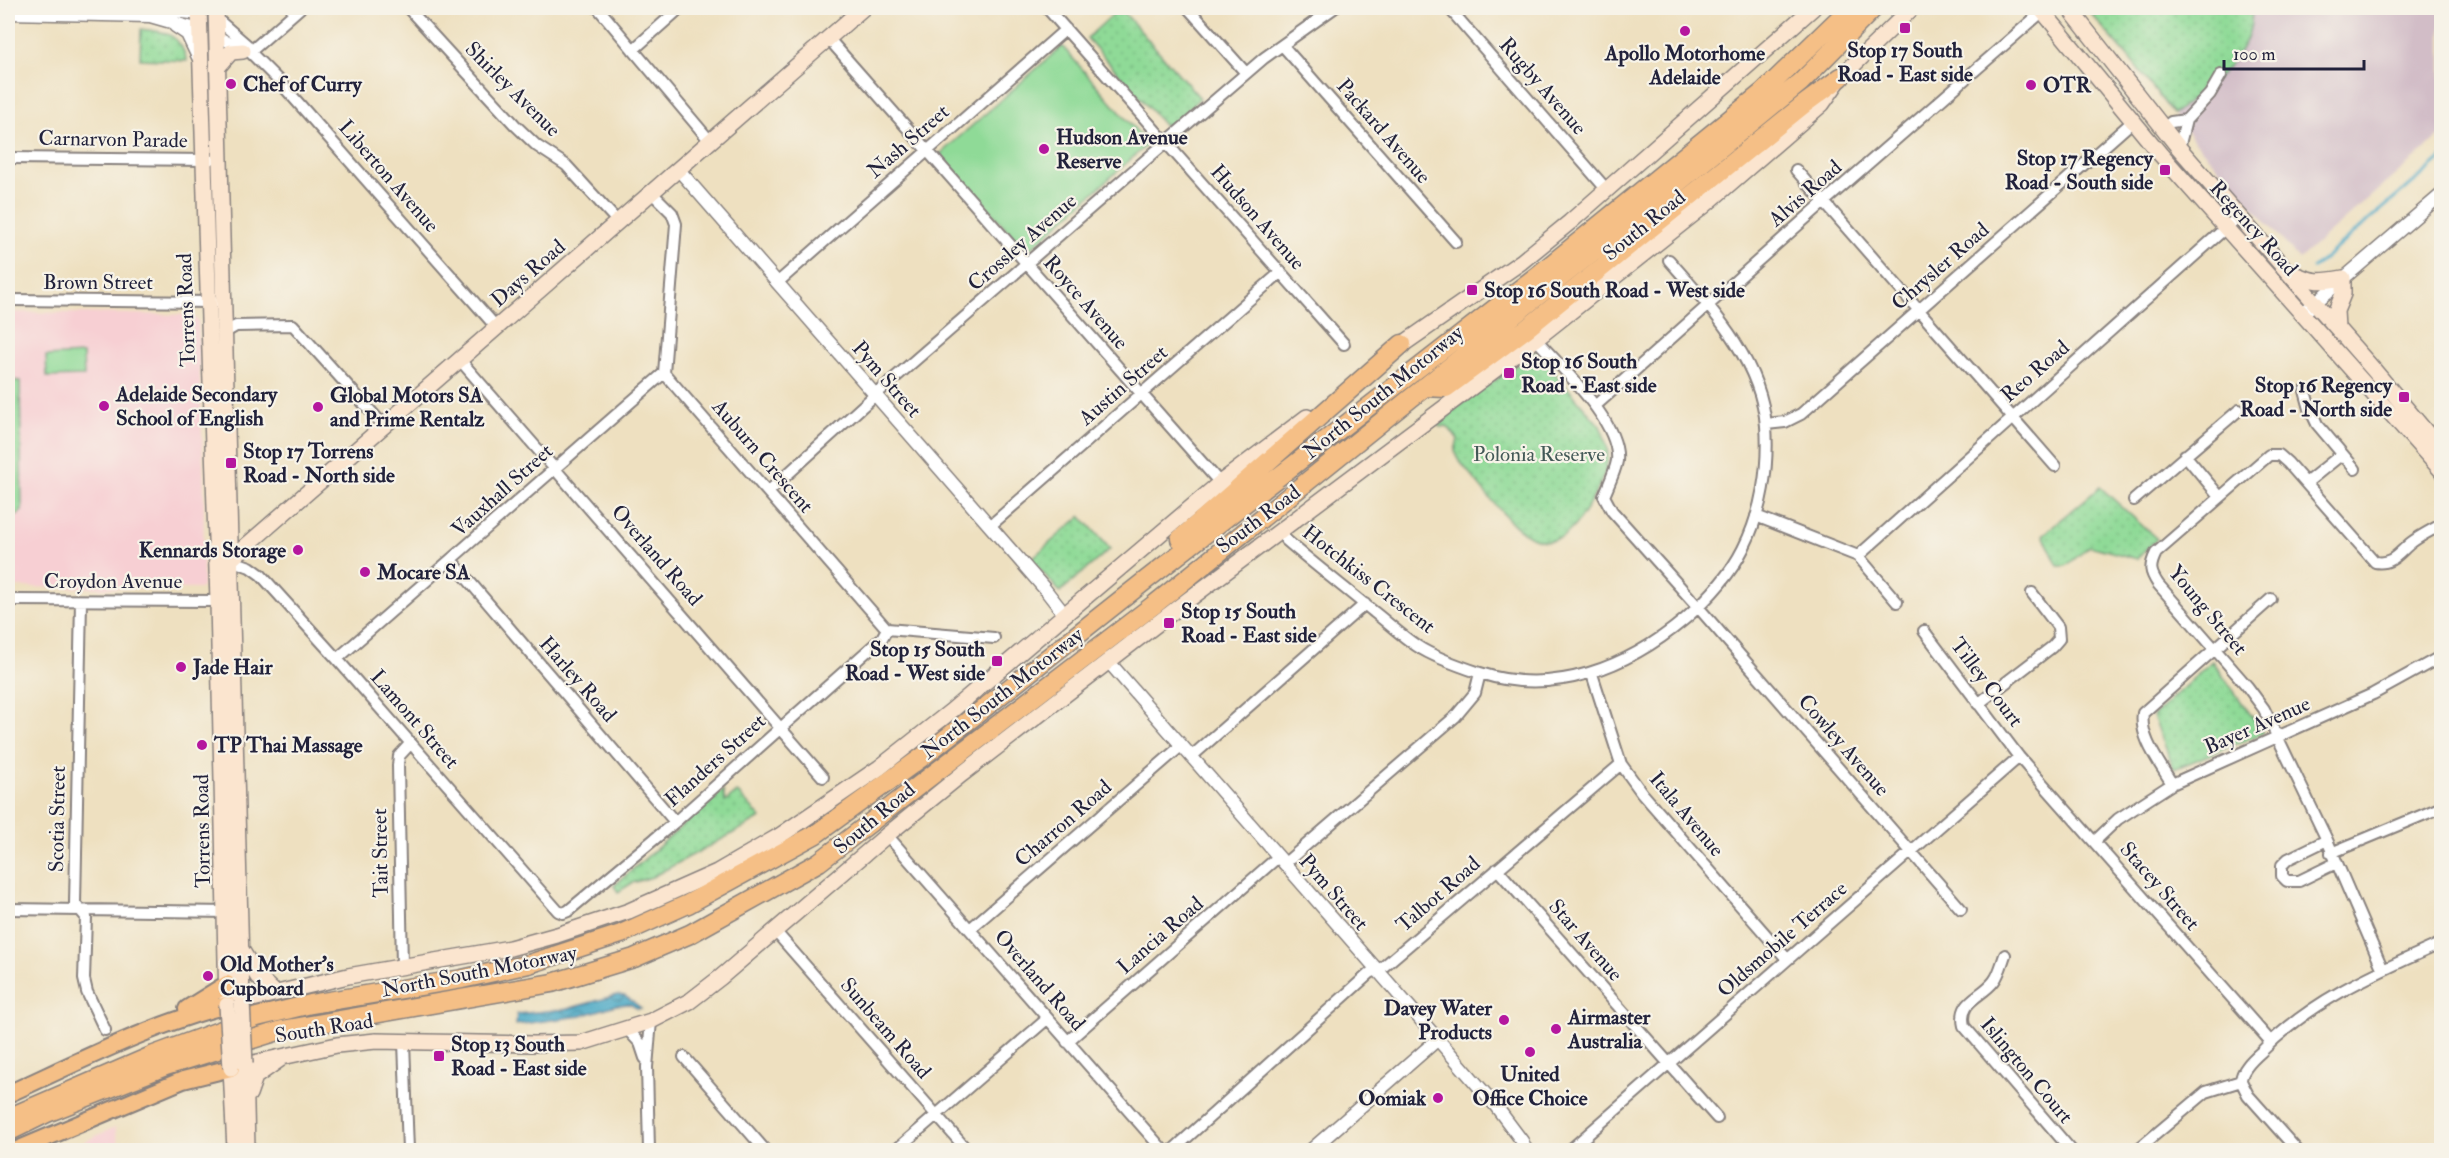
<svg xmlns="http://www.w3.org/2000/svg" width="2449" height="1158" viewBox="0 0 2449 1158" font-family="'IM FELL Double Pica',serif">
	<defs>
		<pattern id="grass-dots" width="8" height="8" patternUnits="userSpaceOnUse" patternTransform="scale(1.5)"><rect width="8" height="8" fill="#8fda97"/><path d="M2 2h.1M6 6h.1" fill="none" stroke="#7bbb83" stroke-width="1.8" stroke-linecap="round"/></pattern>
		<pattern id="water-waves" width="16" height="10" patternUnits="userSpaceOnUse" patternTransform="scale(1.5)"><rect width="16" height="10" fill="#46a7c5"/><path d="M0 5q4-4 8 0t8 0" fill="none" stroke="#3a88a1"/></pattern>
	</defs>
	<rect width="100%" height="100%" fill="#f7f3e8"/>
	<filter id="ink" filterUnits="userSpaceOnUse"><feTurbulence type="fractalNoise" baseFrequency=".0167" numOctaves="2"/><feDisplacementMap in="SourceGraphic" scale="12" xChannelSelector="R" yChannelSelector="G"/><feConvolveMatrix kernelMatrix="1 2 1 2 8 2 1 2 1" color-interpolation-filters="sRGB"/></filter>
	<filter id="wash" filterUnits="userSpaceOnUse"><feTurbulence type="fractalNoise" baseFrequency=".008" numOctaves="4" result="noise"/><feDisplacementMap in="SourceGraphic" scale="24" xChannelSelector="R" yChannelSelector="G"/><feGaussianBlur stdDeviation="1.35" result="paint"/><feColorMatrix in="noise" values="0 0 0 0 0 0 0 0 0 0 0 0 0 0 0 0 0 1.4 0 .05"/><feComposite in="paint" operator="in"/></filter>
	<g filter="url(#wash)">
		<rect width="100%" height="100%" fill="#eee0c0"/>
		<path fill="#f7cfd3" d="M8 312 192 315 198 321 204 490 203 586 200 589 8 587Z
			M115 1127 120 1150H67Z"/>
		<path fill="#d2bdc7" d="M2086 8H2441V135L2299 259 2190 136 2130 59Z"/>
		<path fill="url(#grass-dots)" stroke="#587e69" stroke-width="1.5" d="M1120 8 1200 98 1170 125H1164L1087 38Z
			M2086 8H2251C2258 52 2204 91 2173 114L2130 59Z
			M141 29C166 32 180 33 187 61L140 59Z
			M1536 351 1600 426C1604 435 1608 446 1608 457 1607 477 1579 529 1560 538 1551 542 1541 541 1533 538 1509 527 1476 480 1457 458L1455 451 1458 439 1447 426 1440 427 1436 422Z
			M2100 487 2157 539 2137 559 2090 546 2066 566H2058L2043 535Z
			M1081 516 1110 549 1060 592 1031 559Z
			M2212 661 2264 733 2174 769 2153 716Z
			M723 790 725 802 737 792 761 818 652 877 632 883 618 892 614 886Z"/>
		<path fill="#8fda97" stroke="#587e69" stroke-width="1.5" d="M1062 46 1148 144 1027 252 940 154Z
			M83 354 84 376 47 377 46 356Z
			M8 380 20 381 22 511 8 521Z"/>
		<path fill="url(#water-waves)" stroke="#346480" stroke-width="1.5" d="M617 995 625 996 641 1008 638 1009 630 1004 616 1005 581 1016 516 1025 517 1014 567 1009Z"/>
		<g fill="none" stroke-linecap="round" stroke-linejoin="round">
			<path stroke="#46a7c5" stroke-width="3" d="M2313 268 2442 158"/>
		</g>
	</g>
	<g filter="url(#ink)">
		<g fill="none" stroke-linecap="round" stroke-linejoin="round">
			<g stroke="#88817e" stroke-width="14">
				<path id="minor" d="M408 8 515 125 537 146 566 165 618 222
					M598 8 710 141
					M1047 8 1344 344
					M1188 8 1246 73
					M1449 8 1607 190
					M217 19 247 45 250 52 278 80 497 328
					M216 35 244 51
					M828 38 1220 483
					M1283 46 1456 242
					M633 50 680 8
					M250 52 300 8
					M2186 120 2210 94 2221 75
					M2163 129 2171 122 2186 120 2179 148
					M8 158 209 160
					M1796 170 2055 466
					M651 192 672 213 676 224 664 373 887 629 994 638
					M777 283 1066 29
					M8 300 214 302
					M224 333 236 326 293 325 384 426
					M1536 339C1561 368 1621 422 1617 461 1615 472 1608 486 1604 496L1612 511 1698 607 1961 909
					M460 360 823 777
					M2305 391 2310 409 2317 424 2355 469
					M1595 406 1824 202 2043 11
					M1766 424 1785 422 1801 414 2132 122
					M2185 455 2220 497
					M2306 483 2342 454
					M769 491 875 395 1171 138 1264 58 1334 8
					M2134 500 2239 410
					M1756 516 1858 556 1897 602
					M990 526 1281 272
					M1281 530 1286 540C1315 565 1345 588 1374 612 1388 623 1402 636 1417 646 1432 656 1462 667 1480 673 1554 697 1628 667 1685 619 1708 599 1729 577 1743 549 1762 512 1769 467 1766 426 1761 360 1710 307 1669 260
					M1858 556 2239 216
					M230 560 250 567 261 575 337 659 558 911 563 913 568 911 675 822 882 638 887 629
					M452 561 675 822
					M8 600 218 601
					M81 601 75 904 86 917 84 979 87 992 105 1030
					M1924 631 2019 757 2271 1042
					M337 659 664 373
					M1592 674 1621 764 1642 793 1787 959
					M1978 704 2052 647 2059 639 2058 627 2032 593
					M1191 757 1365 604
					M2172 784C2160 763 2139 738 2143 713L2271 599
					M887 835 1163 1150
					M2327 840 2288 859 2282 865V876L2287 881H2299L2336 863
					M2095 841 2118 819 2172 784 2373 694 2442 656
					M2331 853 2442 807
					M1284 864 1455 717 1475 693 1480 673
					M1497 869 1717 1118
					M8 909 229 912
					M970 929 1181 746
					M775 931 967 1150
					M2005 955C2002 963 1999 975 1994 981 1981 998 1958 1000 1964 1026L2071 1150
					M402 966 398 766 399 756 410 744
					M2383 970 2327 840 2264 709 2247 686 2158 584C2150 572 2149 567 2156 553L2269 455H2279L2288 463 2375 562C2393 565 2399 552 2412 542 2421 535 2432 530 2442 524
					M628 1030 640 1043 645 1058
					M404 1042 408 1150
					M1067 1042 1278 857
					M684 1057 765 1150
					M2241 1081C2241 1070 2253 1059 2261 1052 2311 1000 2377 972 2442 943
					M2241 1081 2248 1095 2297 1150
					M649 1150 647 1067 651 1021
					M896 1150 1047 1019
					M1173 1150 1370 973 1383 967 1621 764
					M1570 1150 2019 757
					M2137 1150 2206 1092 2241 1081"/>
			</g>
			<g stroke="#88817e" stroke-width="15">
				<path id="tertiary" d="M8 13 150 16 199 30
					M150 16C165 8 182 12 199 14
					M175 26 187 34 198 57
					M678 169 1044 588 1065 615
					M2302 314 2442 194
					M1108 661 1495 1105 1522 1141 1526 1150
					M1311 1150 1438 1039"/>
			</g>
			<g stroke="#88817e" stroke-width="18">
				<path id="secondary" d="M199 8 218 601 227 1005 348 976 510 948 557 935 629 911 717 872 781 835 879 768 950 712 1220 483 1307 417
					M216 8 242 1001
					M2040 8 2161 155 2442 471
					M2069 8 2179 148 2373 369 2442 451
					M217 68 231 52 243 51
					M2292 273C2314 283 2320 282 2343 278V294L2336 311 2337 328
					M1393 351 1521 262 1570 222 1813 8
					M224 560H230L863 8
					M242 951 258 977 275 993
					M245 1064 247 1150
					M249 1094 255 1077 279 1060
					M235 1150 231 1068 337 1045 376 1041 534 1044 581 1043 651 1021 690 1001 721 977 887 835 962 774 1188 600 1536 339 1705 205 1822 104 1841 77 1912 8"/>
			</g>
			<g stroke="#88817e" stroke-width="20">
				<path id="primary" d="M187 1009 227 984
					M8 1094C76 1063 154 1023 227 1005
					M17 1150 183 1080 231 1068"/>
			</g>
			<g stroke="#88817e" stroke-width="21">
				<path id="motorway" d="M1424 387 1446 388 1526 329 1803 105 1841 77
					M1180 539 1402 344
					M8 1118 154 1055 257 1017 311 1004 462 979 529 964 621 934 688 904 816 834 925 755 1146 580 1538 275 1762 93 1850 8
					M8 1132 47 1113 166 1066 282 1030 552 983 634 958 690 934 819 862 1155 604 1641 213 1801 82 1874 8"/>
			</g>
			<use href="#minor" stroke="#fff" stroke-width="10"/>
			<use href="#tertiary" stroke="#fff" stroke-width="12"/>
			<use href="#secondary" stroke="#fbe5cf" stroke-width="15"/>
			<use href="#primary" stroke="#f5bf86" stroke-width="16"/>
			<use href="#motorway" stroke="#f5bf86" stroke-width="18"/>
			<g stroke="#88817e" stroke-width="18" stroke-linecap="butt">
				<path id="secondary-bridge" d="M242 1001 245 1064
					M227 1005 231 1068"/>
			</g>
			<use href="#secondary-bridge" stroke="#fbe5cf" stroke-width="15"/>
		</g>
	</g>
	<g fill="#b5179e" stroke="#f7f3e8" stroke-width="2">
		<rect x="1899" y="22" width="12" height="12" rx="3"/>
		<circle cx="1685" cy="31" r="6"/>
		<circle cx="231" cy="84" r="6"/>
		<circle cx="2031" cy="85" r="6"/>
		<circle cx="1044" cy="149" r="6"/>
		<rect x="2159" y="164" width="12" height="12" rx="3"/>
		<rect x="1466" y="284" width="12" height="12" rx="3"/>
		<rect x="1503" y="367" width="12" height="12" rx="3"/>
		<rect x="2398" y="391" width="12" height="12" rx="3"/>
		<circle cx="104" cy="406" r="6"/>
		<circle cx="318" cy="407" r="6"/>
		<rect x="225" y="457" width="12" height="12" rx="3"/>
		<circle cx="298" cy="550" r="6"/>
		<circle cx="365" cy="572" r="6"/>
		<rect x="1163" y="617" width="12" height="12" rx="3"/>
		<rect x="991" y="655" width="12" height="12" rx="3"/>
		<circle cx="181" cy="667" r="6"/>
		<circle cx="202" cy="745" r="6"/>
		<circle cx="208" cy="976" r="6"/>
		<circle cx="1504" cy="1020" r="6"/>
		<circle cx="1556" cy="1029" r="6"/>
		<circle cx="1530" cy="1052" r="6"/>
		<rect x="433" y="1050" width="12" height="12" rx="3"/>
		<circle cx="1438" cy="1098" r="6"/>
	</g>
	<g text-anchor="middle" stroke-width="4.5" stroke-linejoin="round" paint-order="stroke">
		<g font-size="21" font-weight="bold" fill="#22223b" stroke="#f7f3e8" text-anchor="start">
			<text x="1905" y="57" text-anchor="middle">Stop 17 South<tspan x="1905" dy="24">Road - East side</tspan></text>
			<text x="1685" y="60" text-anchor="middle">Apollo Motorhome<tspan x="1685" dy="24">Adelaide</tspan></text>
			<text x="243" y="91">Chef of Curry</text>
			<text x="2043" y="92">OTR</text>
			<text x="1056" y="144">Hudson Avenue<tspan x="1056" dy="24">Reserve</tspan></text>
			<text x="2153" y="165" text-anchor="end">Stop 17 Regency<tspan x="2153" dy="24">Road - South side</tspan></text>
			<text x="1484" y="297">Stop 16 South Road - West side</text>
			<text x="1521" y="368">Stop 16 South<tspan x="1521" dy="24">Road - East side</tspan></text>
			<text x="2392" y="392" text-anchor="end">Stop 16 Regency<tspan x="2392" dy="24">Road - North side</tspan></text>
			<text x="116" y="401">Adelaide Secondary<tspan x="116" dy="24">School of English</tspan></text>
			<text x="330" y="402">Global Motors SA<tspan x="330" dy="24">and Prime Rentalz</tspan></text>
			<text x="243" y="458">Stop 17 Torrens<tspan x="243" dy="24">Road - North side</tspan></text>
			<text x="286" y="557" text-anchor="end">Kennards Storage</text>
			<text x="377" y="579">Mocare SA</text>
			<text x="1181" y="618">Stop 15 South<tspan x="1181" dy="24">Road - East side</tspan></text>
			<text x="985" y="656" text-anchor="end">Stop 15 South<tspan x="985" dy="24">Road - West side</tspan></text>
			<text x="193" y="674">Jade Hair</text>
			<text x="214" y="752">TP Thai Massage</text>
			<text x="220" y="971">Old Mother's<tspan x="220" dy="24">Cupboard</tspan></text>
			<text x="1492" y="1015" text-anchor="end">Davey Water<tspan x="1492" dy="24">Products</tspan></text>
			<text x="1568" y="1024">Airmaster<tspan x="1568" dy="24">Australia</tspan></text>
			<text x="451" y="1051">Stop 13 South<tspan x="451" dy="24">Road - East side</tspan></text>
			<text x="1530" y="1081" text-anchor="middle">United<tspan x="1530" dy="24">Office Choice</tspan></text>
			<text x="1426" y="1105" text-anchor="end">Oomiak</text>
		</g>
		<g font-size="21" fill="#22223b" stroke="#f7f3e8">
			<text transform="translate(1543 86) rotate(49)" y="7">Rugby Avenue</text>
			<text transform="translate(513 89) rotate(45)" y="7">Shirley Avenue</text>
			<text transform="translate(1384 131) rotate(49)" y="7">Packard Avenue</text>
			<text transform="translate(113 139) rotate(1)" y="7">Carnarvon Parade</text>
			<text transform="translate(908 141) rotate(-41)" y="7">Nash Street</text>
			<text transform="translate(389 176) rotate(49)" y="7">Liberton Avenue</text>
			<text transform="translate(1805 193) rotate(-41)" y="7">Alvis Road</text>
			<text transform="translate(1258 217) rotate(49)" y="7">Hudson Avenue</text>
			<text transform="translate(1644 225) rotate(-39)" y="7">South Road</text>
			<text transform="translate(2254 228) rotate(48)" y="7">Regency Road</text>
			<text transform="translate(1022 242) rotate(-41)" y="7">Crossley Avenue</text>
			<text transform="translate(1940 266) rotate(-41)" y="7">Chrysler Road</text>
			<text transform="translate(528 273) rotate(-41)" y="7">Days Road</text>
			<text x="98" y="289">Brown Street</text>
			<text transform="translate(1086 302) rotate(49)" y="7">Royce Avenue</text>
			<text transform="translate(186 310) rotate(-92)" y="7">Torrens Road</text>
			<text transform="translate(2035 371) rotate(-41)" y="7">Reo Road</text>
			<text transform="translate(887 379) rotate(49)" y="7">Pym Street</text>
			<text transform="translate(1123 385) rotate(-41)" y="7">Austin Street</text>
			<text transform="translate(1383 392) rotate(-39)" y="7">North South Motorway</text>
			<text transform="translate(763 456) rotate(49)" y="7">Auburn Crescent</text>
			<text transform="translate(502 490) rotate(-42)" y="7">Vauxhall Street</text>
			<text transform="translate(1258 519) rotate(-37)" y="7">South Road</text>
			<text transform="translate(657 555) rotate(49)" y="7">Overland Road</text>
			<text transform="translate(1369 579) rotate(38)" y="7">Hotchkiss Crescent</text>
			<text x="113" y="588">Croydon Avenue</text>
			<text transform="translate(2208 610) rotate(50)" y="7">Young Street</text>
			<text transform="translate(578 679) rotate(49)" y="7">Harley Road</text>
			<text transform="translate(1987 682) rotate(53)" y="7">Tilley Court</text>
			<text transform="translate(1002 693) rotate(-38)" y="7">North South Motorway</text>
			<text transform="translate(415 719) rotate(49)" y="7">Lamont Street</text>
			<text transform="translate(2257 725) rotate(-24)" y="7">Bayer Avenue</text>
			<text transform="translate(1844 745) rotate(49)" y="7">Cowley Avenue</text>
			<text transform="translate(715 760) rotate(-42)" y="7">Flanders Street</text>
			<text transform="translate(1687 814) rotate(50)" y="7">Itala Avenue</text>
			<text transform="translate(874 818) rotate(-40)" y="7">South Road</text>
			<text transform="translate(57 819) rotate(-89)" y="7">Scotia Street</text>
			<text transform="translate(1063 823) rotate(-41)" y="7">Charron Road</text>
			<text transform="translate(202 831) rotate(-91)" y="7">Torrens Road</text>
			<text transform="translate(380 853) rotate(-91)" y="7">Tait Street</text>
			<text transform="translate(2160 886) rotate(49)" y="7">Stacey Street</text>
			<text transform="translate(1334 892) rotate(49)" y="7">Pym Street</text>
			<text transform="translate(1438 894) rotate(-41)" y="7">Talbot Road</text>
			<text transform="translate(1160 935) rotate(-41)" y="7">Lancia Road</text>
			<text transform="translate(1782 939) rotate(-41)" y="7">Oldsmobile Terrace</text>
			<text transform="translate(1586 940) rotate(49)" y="7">Star Avenue</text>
			<text transform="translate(479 971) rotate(-11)" y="7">North South Motorway</text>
			<text transform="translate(1040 980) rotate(49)" y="7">Overland Road</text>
			<text transform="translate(324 1028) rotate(-9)" y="7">South Road</text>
			<text transform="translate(886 1028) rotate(49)" y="7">Sunbeam Road</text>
			<text transform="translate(2027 1070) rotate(50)" y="7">Islington Court</text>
		</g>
		<g font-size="21" fill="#435957" stroke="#f7f3e8">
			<text x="1539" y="461">Polonia Reserve</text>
		</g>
	</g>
	<rect width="2449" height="1158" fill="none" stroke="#f7f3e8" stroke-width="30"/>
	<path d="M2224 60v9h140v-9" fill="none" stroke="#22223b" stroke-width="3"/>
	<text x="2233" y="60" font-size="18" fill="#22223b" stroke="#f7f3e8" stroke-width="4.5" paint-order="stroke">100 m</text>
</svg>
